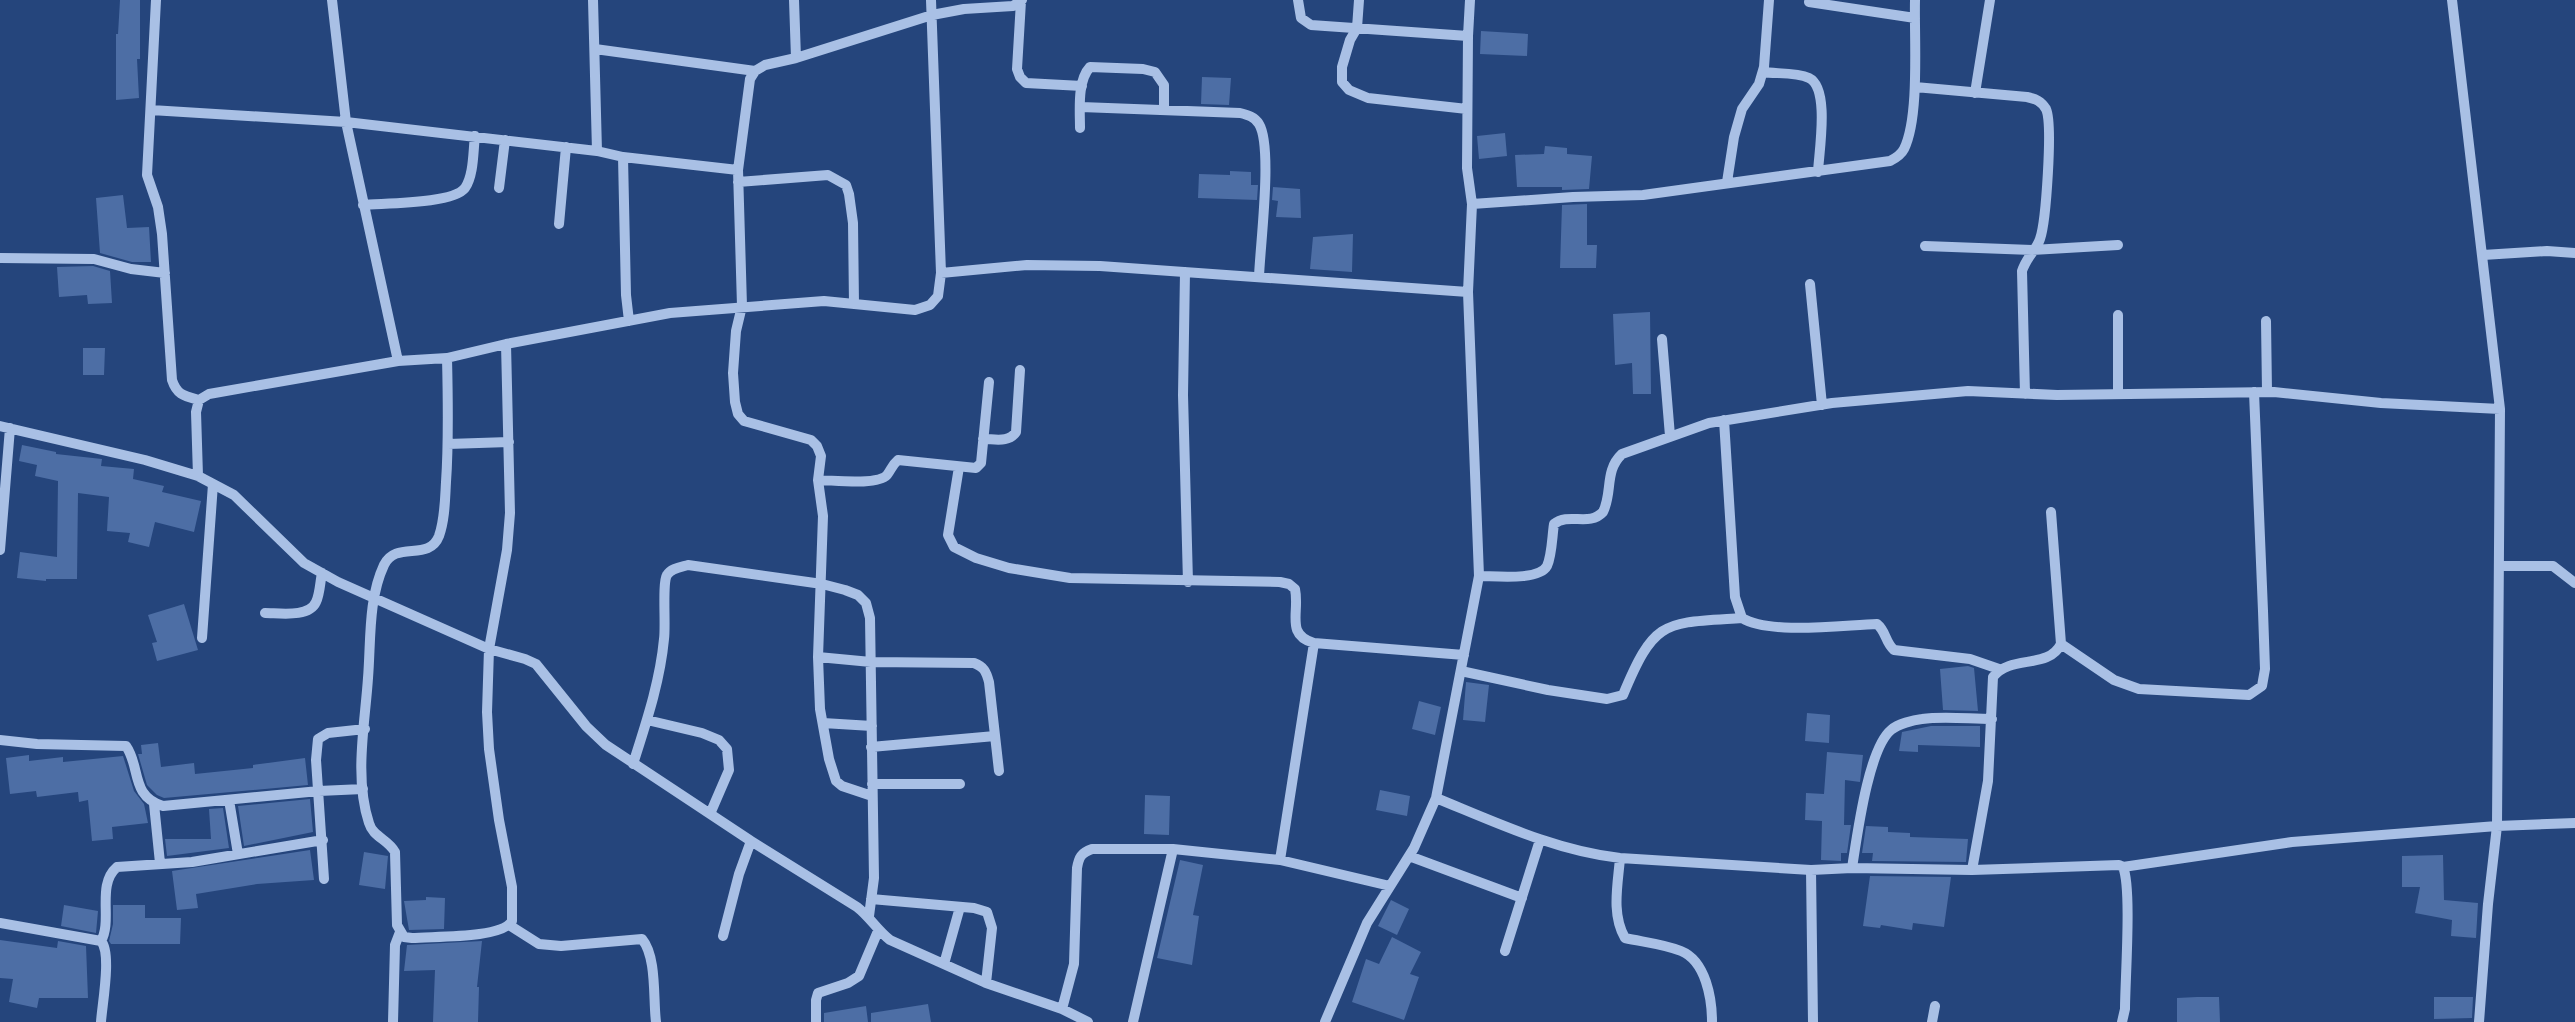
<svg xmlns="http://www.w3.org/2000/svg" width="2575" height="1022" viewBox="0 0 2575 1022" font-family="Figtree,sans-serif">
	<rect width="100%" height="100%" fill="#25457c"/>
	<path fill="#4d6ea5" d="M120 0H140V59H137L139 98 116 100V34H118Z
		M1481 31 1528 34 1527 56 1480 54Z
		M1202 77 1231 78 1229 105 1201 104Z
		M1505 133 1507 156 1479 159 1477 136Z
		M1545 146 1567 148V154L1592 156 1589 189 1562 190V187H1517L1515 155 1544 154Z
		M1230 171 1251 172V185H1258L1257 200 1198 198 1199 174 1230 175Z
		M1273 187 1300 189 1301 218 1276 217 1278 201 1272 200Z
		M123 195 127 228 149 227 151 262H132L100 253 96 198Z
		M1587 204V245H1597L1596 268H1560L1562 205Z
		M1353 234 1352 272 1310 269 1313 237Z
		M93 266 110 271 112 303 88 304 87 295 59 297 57 267Z
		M1650 312 1651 394H1633L1632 363 1615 365 1613 314Z
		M83 348H105L104 375H83Z
		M22 445 56 452V454L102 459 101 466 134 469 133 479 164 486 162 492 201 501 194 532 155 522 149 547 128 542 130 533 107 531 109 497 78 493 77 579H46V581L17 578 20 552 57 557 58 481 35 476 37 465 19 461Z
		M184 604 198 650 157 661 152 643 157 642 148 615Z
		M1968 666 1974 668 1978 711 1943 710 1940 669Z
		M1466 682 1489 685 1485 722 1463 720Z
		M1419 701 1441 707 1435 735 1412 729Z
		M1807 713 1830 715 1829 743 1805 741Z
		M1931 726H1980V747L1918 745V752L1899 751 1902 732Z
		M158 743 161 767 194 763 195 774 253 768V765L305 758 308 785 164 798 157 795 147 785 138 754H142L141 745Z
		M1827 752 1863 755 1860 782 1845 780 1844 825H1851L1847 853H1841V861L1821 860 1822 821 1805 820 1806 793 1824 794Z
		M29 755V761L63 757V762L123 756 134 791 144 804 148 823 112 827 113 839 92 841 88 800 79 802 78 792 37 797 36 791 10 794 6 758Z
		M1380 790 1410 796 1407 816 1376 810Z
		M1145 795 1170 796 1169 835 1144 834Z
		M310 799 313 832 244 846 238 806Z
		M223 808 229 848 167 856 165 839H211L209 809Z
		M1866 826 1888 827V832L1910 833V837L1968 839 1966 862 1872 861 1873 853H1862Z
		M310 850 314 880 257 884 196 894 198 908 177 910 172 871Z
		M364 852 388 856 385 889 359 885Z
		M2443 855 2444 900 2478 903 2476 938 2451 936 2452 920 2415 913 2420 887H2402V856Z
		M1180 860 1203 865 1193 915 1199 916 1192 965 1157 958Z
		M1870 876 1951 877 1944 927 1913 923 1912 930 1881 925 1880 928 1863 926Z
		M426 897 445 898 444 929 409 930 404 901 426 900Z
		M1391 900 1409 909 1397 935 1378 926Z
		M64 905 98 911 96 933 61 926Z
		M113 905H145V918H181L180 944H111L109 941 113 924Z
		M1392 937 1421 952 1410 974 1419 977 1404 1020 1352 1002 1366 959 1379 964Z
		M0 940 57 948 58 941 86 946 88 998H39L37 1008 9 1002 13 979 0 978Z
		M482 941 477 987H479L478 1022H433L435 970 404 971 407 945Z
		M2197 997H2219L2220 1022H2177V998Z
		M2434 997H2473L2472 1018 2434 1019Z
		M928 1004 931 1022H871V1013Z
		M866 1006 868 1022H824V1013Z"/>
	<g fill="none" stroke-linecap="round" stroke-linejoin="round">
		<path stroke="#a9c0e5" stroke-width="10" d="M156 0 147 175 158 207 162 234 172 380C177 395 184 396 199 400
			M332 0 346 122 398 361
			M593 0 597 151
			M794 0 796 58
			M1298 0 1301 18 1311 25 1468 36
			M1359 0 1357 28 1350 40 1342 67V82L1349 90 1368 98 1467 109
			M2452 0 2500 409 2497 826 2488 904 2479 1022
			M1021 1 1017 69 1020 77 1026 83 1082 86
			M1809 2 1915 18
			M595 49 755 71
			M1763 72C1776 74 1796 72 1809 78 1830 88 1819 151 1818 172
			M1915 87 2027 97C2036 99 2041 101 2046 109 2053 124 2046 222 2040 239 2037 249 2027 256 2022 271L2025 394
			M1975 93 1990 0
			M1081 107 1240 113C1248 115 1255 117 1259 124 1273 147 1260 246 1259 277
			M151 110 346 122 597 151 623 157 738 170
			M1080 128C1080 110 1077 81 1090 67L1143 69 1155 72 1164 85V110
			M623 157 626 295 629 321
			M738 182 828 175 846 185 849 194 853 223 854 304
			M1727 182 1734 137 1742 109 1759 84 1764 67 1769 0
			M499 188 505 140
			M1472 204 1573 197 1643 195 1890 161C1896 158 1901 155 1904 149 1920 117 1914 37 1915 0
			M363 205C384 203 453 204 465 188 474 175 473 151 475 136
			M559 224 566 147
			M1925 246 2032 250 2118 245
			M2483 255 2547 251 2575 253
			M0 258 94 259 131 269 165 273
			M1185 272 1183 395 1188 582
			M941 273 1027 265 1100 266 1468 292
			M1810 284 1822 405
			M2118 315V394
			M2266 321 2267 392
			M1662 339 1670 436
			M447 358C448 400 449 440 446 482 445 499 445 519 439 536 429 562 396 540 384 565 368 599 371 641 368 678 365 724 354 777 369 823 373 837 388 839 395 852L397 925 404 937 412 938C434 936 501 939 512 921V887L499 820 489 749 487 712 489 649 507 550 510 513 506 344
			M1724 420 1735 597 1742 618C1770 635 1843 625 1877 624 1886 631 1885 642 1894 650L1970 659 1999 669
			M0 426 145 460 198 476 234 495 304 563 338 582 489 649 525 659 536 664 586 726 606 745 751 841 857 907C870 917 877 930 890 940L986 983 1062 1009 1088 1022
			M983 439C995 439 1009 443 1016 432L1020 370
			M448 444 509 442
			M959 467 948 535 954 547 976 558 1009 568 1070 578 1280 582 1289 584 1295 589C1300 612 1285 635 1314 643L1464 655
			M198 476 196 412 199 400 209 394 398 361 447 358 506 344 670 313 824 301 915 310 930 305 938 296 941 273 931 0
			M818 480C833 480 877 486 887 475 891 470 892 465 898 460L976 468 981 463 989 382
			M0 550 10 428
			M2499 566H2553L2575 583
			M1479 576C1495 576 1539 581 1547 566 1552 555 1552 537 1554 524 1569 512 1589 527 1603 512 1613 492 1604 471 1622 454L1709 423 1832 403 1968 391 2057 395 2274 392 2381 403 2500 409
			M265 613C279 613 309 618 316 602 320 594 320 582 322 573
			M202 638 213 484
			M2061 644 2114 680 2139 689 2249 695 2262 686 2265 669 2263 611 2254 392
			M818 657 871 662 974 663C984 667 986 671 989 682L999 771
			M1461 671 1548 690 1607 699 1623 695C1655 618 1664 623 1742 618
			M647 720 702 733 719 740 727 749 729 770 710 814
			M823 723 872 726
			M0 740 37 744 126 746C141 767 130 796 163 806L319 791 363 789
			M871 747 995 736
			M633 764C646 723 660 682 664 639 666 626 662 583 667 575 671 568 681 567 688 565L822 584 845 590 858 595 866 603 870 618 874 878 869 916
			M872 784H960
			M872 796 842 786 836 781 829 759 820 709 818 657 823 516 818 480 821 456 817 446 811 440 744 421 738 414 735 402 733 373 736 331 742 306 738 170 750 79 755 71 765 65 796 58 932 15 964 9 1013 6 1022 0
			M1436 798C1495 822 1556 851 1620 858L1811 870 1852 868 1972 870 2119 865 2123 867C2132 888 2125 981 2125 1009L2122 1022
			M229 800 238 854
			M154 804 160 863
			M1409 856 1522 898
			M1620 858C1618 884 1611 914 1625 938 1643 942 1664 944 1681 951 1706 961 1712 999 1712 1022
			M1280 860 1314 643
			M2123 867 2292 842 2497 826 2575 823
			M1852 868C1857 837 1868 749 1891 730 1898 724 1913 720 1922 719 1944 716 1969 719 1992 719
			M1811 870 1813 1022
			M1972 870 1988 781 1993 677C2011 654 2048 670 2061 644L2051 512
			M324 879 316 760 318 739 328 733 365 729
			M871 899 974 908 987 912 992 928 986 983
			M0 923 101 941C112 953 102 1005 101 1022
			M509 925 539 944 561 946 642 939C657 957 653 999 656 1022
			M723 936 739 874 751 841
			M101 941C113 920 96 885 117 867L192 862 323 840
			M1505 951 1540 840
			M944 964 960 907
			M1062 1009 1074 964 1077 868C1079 857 1081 853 1092 849H1173L1280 860 1390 886
			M393 1022 395 945 400 932
			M816 1022V1000L818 993 848 983 859 976 878 931
			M1133 1022 1173 849
			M1325 1022 1367 923 1414 848 1436 798 1479 576 1468 292 1472 204 1467 168 1468 36 1470 0
			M1932 1022 1935 1006"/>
	</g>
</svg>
